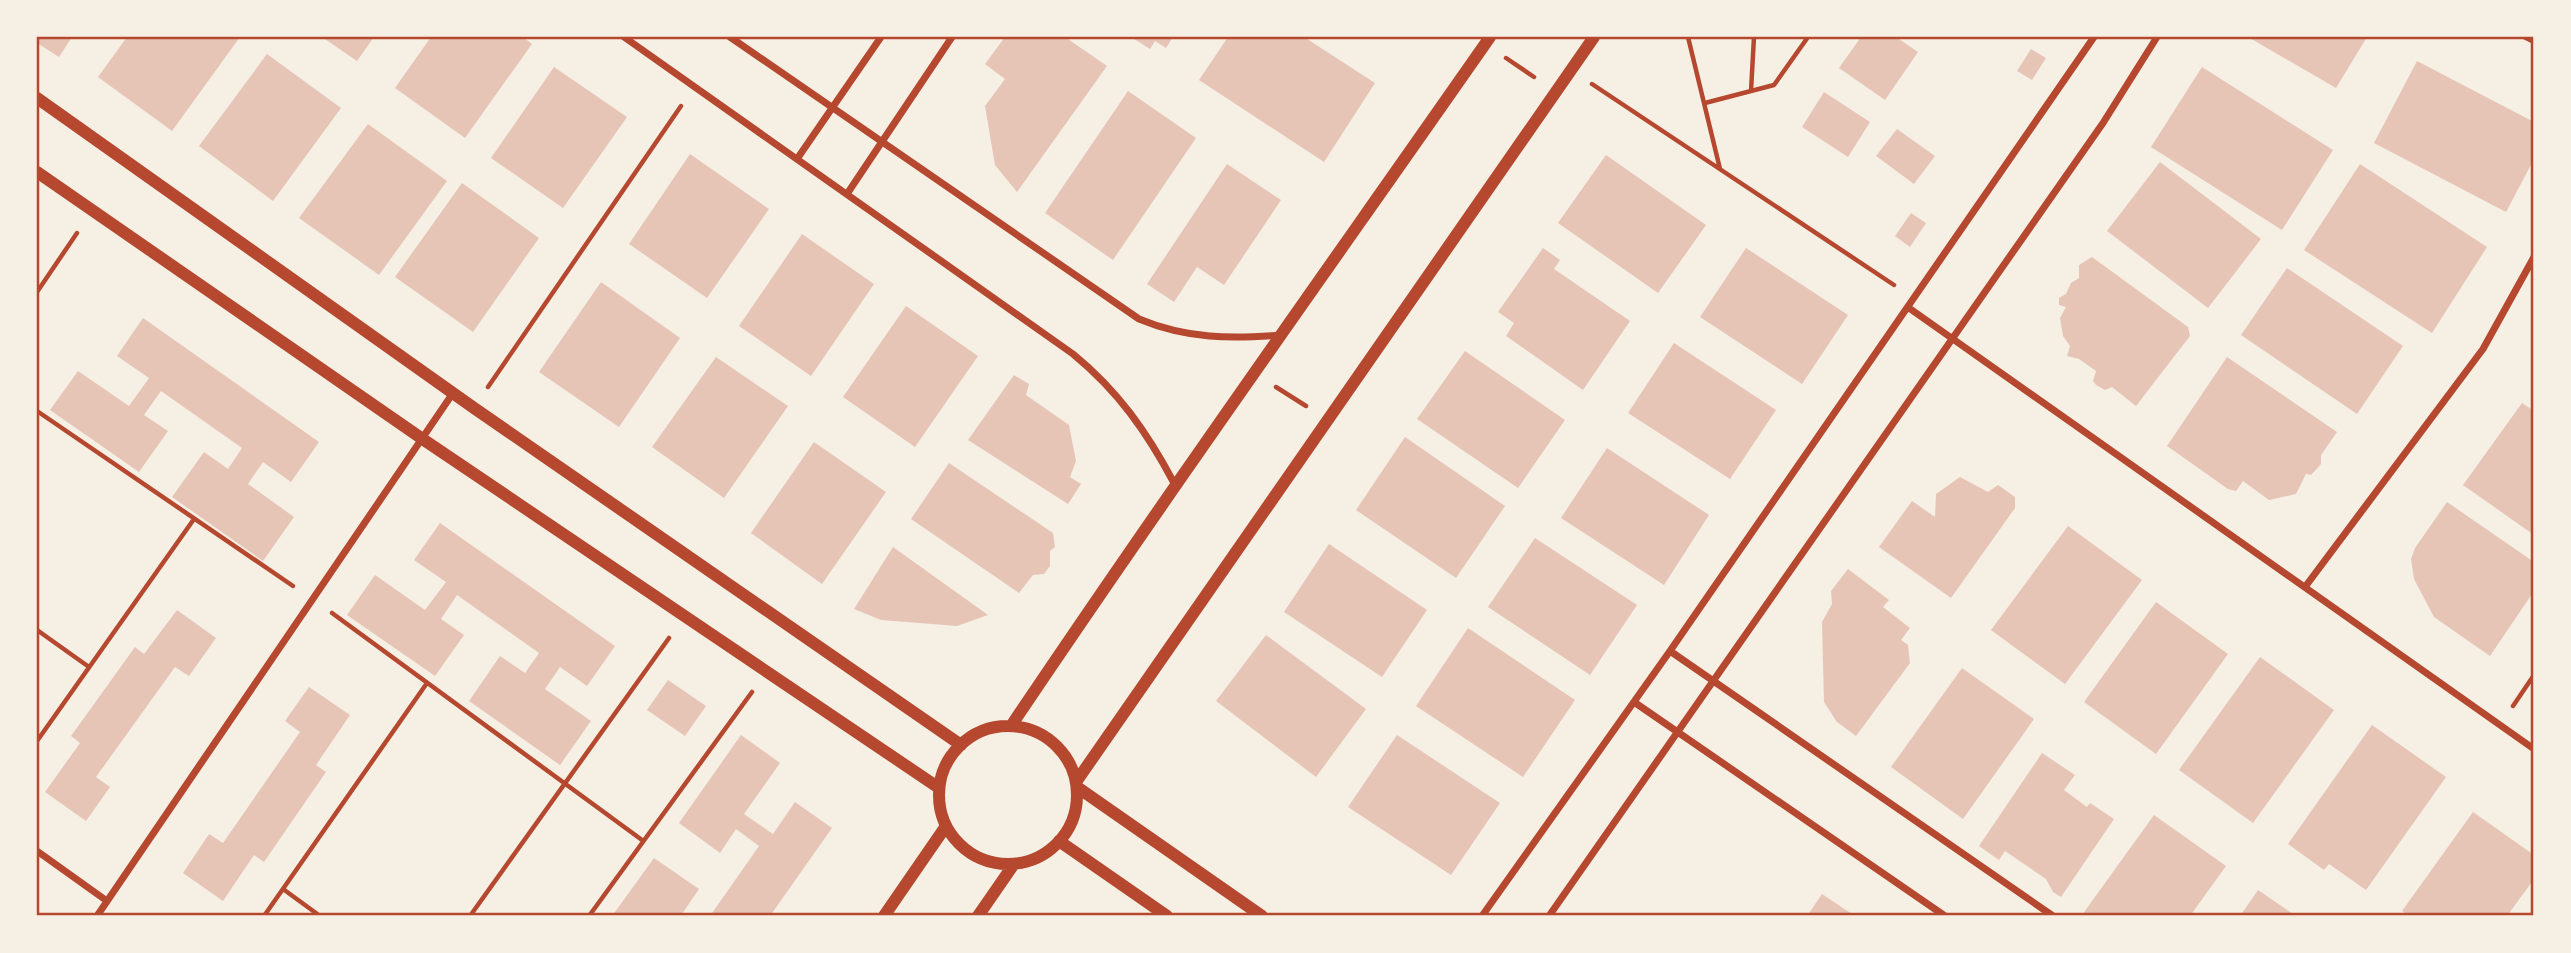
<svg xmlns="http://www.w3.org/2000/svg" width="2571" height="953" viewBox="0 0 2571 953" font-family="Mulish,sans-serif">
	<rect width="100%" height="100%" fill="#f6efe4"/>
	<path fill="#e6c5b7" d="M37 37H72L59 57 37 43Z
		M127 37H240L172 131 98 77Z
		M322 37H374L357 61Z
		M431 37H523L532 44 465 138 395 88Z
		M1005 37H1065L1107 66 1017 192 995 165 985 106 1005 79 985 64Z
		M1131 37H1173L1166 48 1155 41 1150 49Z
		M1228 37H1304L1375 83 1324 162 1199 80Z
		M1861 37H1896L1918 52 1885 100 1839 68Z
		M2248 37H2367L2336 88Z
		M2031 49 2046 58 2032 80 2017 71Z
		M267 54 341 108 273 201 199 146Z
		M2417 61 2534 122V159L2506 212 2374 143Z
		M554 67 627 117 563 208 491 158Z
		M2202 67 2333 150 2282 230 2151 147Z
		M1128 91 1196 138 1113 260 1045 213Z
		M1824 92 1870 122 1848 157 1802 127Z
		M368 124 447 181 379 275 299 218Z
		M1897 129 1935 156 1914 184 1876 156Z
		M690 154 769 209 707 298 629 244Z
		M1606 155 1706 225 1658 293 1558 223Z
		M2160 162 2261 239 2208 308 2107 231Z
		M1227 164 1281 200 1224 285 1197 267 1174 302 1147 284Z
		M2360 164 2487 247 2432 333 2304 250Z
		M462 183 539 238 473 332 395 277Z
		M1911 213 1926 223 1910 247 1895 236Z
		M802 234 874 284 811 376 739 326Z
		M1543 248 1560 260 1554 269 1630 321 1583 390 1506 336 1514 323 1498 312Z
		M1746 248 1848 315 1802 384 1700 317Z
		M2092 257 2188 327 2190 336 2136 406 2112 387 2105 390 2096 385 2093 381 2096 371 2079 359 2067 356 2070 346 2063 336 2060 318 2066 307 2059 305V298L2066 294 2071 283 2079 278V265Z
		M2287 268 2403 346 2357 414 2241 335Z
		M601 282 680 338 619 427 539 372Z
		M906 306 978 356 915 447 843 397Z
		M143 318 319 442 291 482 263 462 248 484 294 517 263 561 172 497 204 452 228 469 242 448 161 391 144 415 168 431 139 472 50 410 78 371 129 406 149 378 117 356Z
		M1674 343 1776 410 1730 479 1628 413Z
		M1465 351 1565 420 1518 488 1417 419Z
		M716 357 788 406 724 498 652 447Z
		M2227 357 2337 432 2321 455V464L2311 475 2306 474 2296 494 2269 500 2243 481 2236 491 2228 489 2167 446Z
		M1014 375 1029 384 1026 395 1069 425 1076 461 1070 477 1081 484 1068 504 968 440Z
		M2522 403 2534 411V535L2463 485Z
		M1405 437 1505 506 1456 578 1356 510Z
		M814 442 886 492 822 584 751 533Z
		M1607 448 1709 515 1664 585 1561 518Z
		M949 463 1053 533 1055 547 1050 551V566L1044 574 1033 575 1019 593 911 519Z
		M1960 477 1988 492 1998 485 2015 497V508L1951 598 1879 547 1912 501 1935 517 1936 494Z
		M2447 502 2534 562V591L2490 656 2434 617 2414 579 2411 559 2415 548Z
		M440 523 615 646 587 686 560 667 545 689 591 721 560 765 469 701 500 656 525 673 539 653 457 595 441 619 464 635 435 676 347 615 375 575 425 610 446 582 414 560Z
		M2068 526 2142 580 2065 684 1991 630Z
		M1535 538 1637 605 1590 675 1488 607Z
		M1329 544 1427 610 1382 677 1284 612Z
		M893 547 988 615 957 626 881 620 854 609Z
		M1848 569 1889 600 1883 607 1910 628 1901 640 1908 645 1910 663 1856 736 1837 722 1824 702 1822 622 1832 604 1831 591Z
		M2156 602 2228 654 2156 754 2084 702Z
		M177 610 216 638 189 676 175 667 96 777 110 787 86 821 45 792 80 743 71 736 135 647 144 654Z
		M1468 628 1575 700 1523 777 1416 706Z
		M1266 635 1366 709 1316 777 1216 701Z
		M2260 657 2334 710 2253 823 2179 770Z
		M1962 668 2034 719 1963 819 1891 767Z
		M668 680 706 706 685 736 647 710Z
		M309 687 350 715 316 765 326 772 264 862 254 855 223 901 183 873 209 834 223 843 300 732 285 721Z
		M2372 725 2446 777 2366 890 2329 864 2324 870 2288 844Z
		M741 735 780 763 744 814 773 834 795 802 832 828 770 916H710L759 846 736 829 720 853 679 823Z
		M1397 735 1500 803 1451 875 1348 807Z
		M2042 753 2075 775 2064 790 2087 807 2090 803 2114 819 2061 897 2053 892 2046 879 2005 851 1999 860 1979 846Z
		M2473 812 2534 855V879L2507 916H2409L2402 911Z
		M2154 815 2226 866 2190 916H2085L2082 915Z
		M654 858 699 889 682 914 685 916H612Z
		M2258 890 2296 916H2240Z
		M1822 894 1855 916H1807Z"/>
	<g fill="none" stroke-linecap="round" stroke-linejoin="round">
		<path stroke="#b5482f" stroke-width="4.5" d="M1688 37 1720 169
			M2524 37 2534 42
			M1506 58 1534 77
			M1592 84 1894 285
			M1751 91 1754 37
			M1705 103 1774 85 1808 37
			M37 292 77 233
			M488 387 681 106
			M1276 387 1306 406
			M37 411 293 586
			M332 613 642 840
			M37 630 89 667
			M2513 706 2534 675
			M37 741 194 519
			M283 889 320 916
			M264 916 427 683
			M470 916 669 638
			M589 916 752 692"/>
		<path stroke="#b5482f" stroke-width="7" d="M624 37 1073 354C1118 391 1147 432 1174 483
			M730 37 1139 319C1187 339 1231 339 1282 335
			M797 159 881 37
			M847 194 952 37
			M1909 308 2534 749
			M2305 587 2483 349 2534 257
			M1670 651 2053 916
			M1634 702 1945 916
			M37 851 107 901
			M97 916 453 393
			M1482 916 1670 651 2094 37
			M1549 916 2103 123 2157 37"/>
		<path stroke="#b5482f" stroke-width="12" d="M37 98 474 408 961 745
			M37 172 424 440 939 788
			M1011 726C1167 494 1330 266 1490 37
			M939 795a69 69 0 1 1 138 0a69 69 0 1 1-138 0Z
			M1076 782 1594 37
			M1077 787 1262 916
			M1059 841 1167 916
			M884 916 946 826
			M978 916 1014 864"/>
	</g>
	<rect width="2571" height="953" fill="none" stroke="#f6efe4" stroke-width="77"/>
	<rect x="38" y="38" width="2494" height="876" fill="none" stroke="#b5482f" stroke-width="2.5"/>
</svg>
